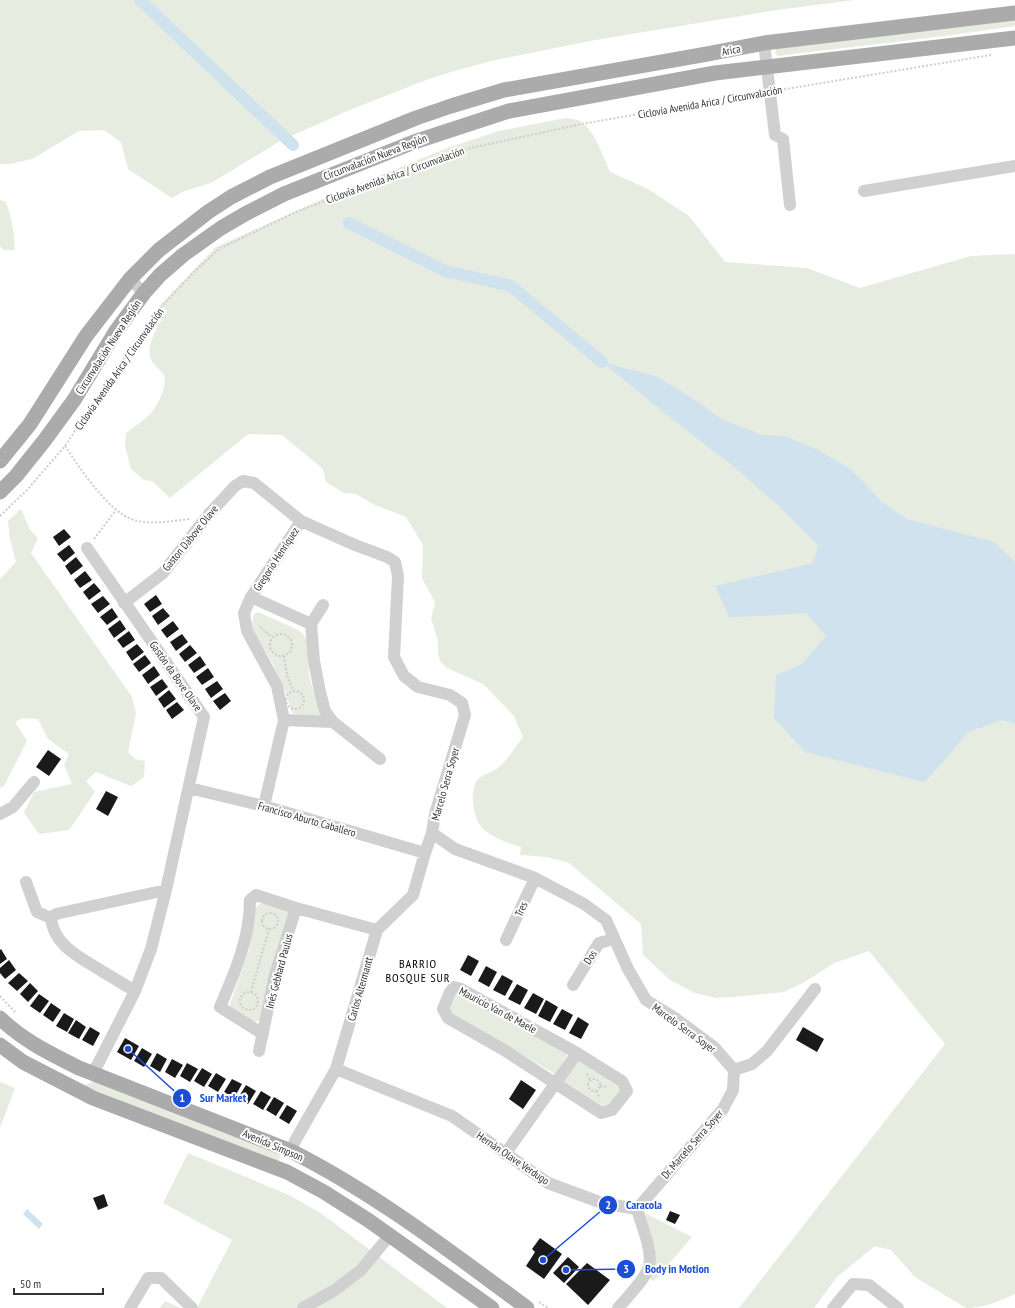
<svg xmlns="http://www.w3.org/2000/svg" width="1015" height="1308" viewBox="0 0 1015 1308" font-family="'PT Sans Narrow',sans-serif">
	<rect width="100%" height="100%" fill="#fff"/>
	<path fill="#e6ecdf" d="M0 0H855L784 9 595 40 491 61 451 72 426 80 352 109 282 140 211 183 182 192 172 198 128 169 121 142 104 130 79 131 32 159 10 164H0Z
		M1015 17V26C936 38 857 46 778 56L775 53 777 47Z
		M565 118C569 119 574 119 578 120 594 127 603 157 610 172L648 189 689 216 725 262 807 268 860 288 971 256 1015 254V1294C1000 1301 983 1308 966 1308L915 1277 891 1250 875 1246 837 1277 814 1308H739L945 1044 869 951 834 963 803 983 784 992 733 997 716 998 695 993 670 980 643 955 641 924 569 863 547 857 520 855 521 847C506 842 484 836 477 820 476 817 475 812 474 809 472 800 472 790 476 782 479 775 490 774 496 769 508 761 514 748 523 737L514 716 483 684 447 668 440 661 438 652V641L431 619 435 602 422 578 423 545 406 517 375 505 356 494 344 493 326 482 323 469 282 435 248 434 170 498 152 481 144 480 131 469 125 446 126 433C134 427 145 420 152 412 158 405 168 384 164 375 160 369 151 364 150 356 147 342 160 322 167 311L160 305 216 247 327 197 450 147 499 131Z
		M0 200 6 202C12 218 14 233 15 250H4L0 247Z
		M21 509 30 530 38 538 31 553 132 697 136 713 128 752 135 759 145 761 144 777 131 786 96 772 86 781 95 792 69 830 39 834 24 813 34 792 72 784 64 765 69 754 48 739 38 719 23 718 15 722 27 741 4 786 0 788V579L16 562 10 539 8 521Z
		M258 612C266 616 297 628 302 633 312 643 307 661 309 674 312 688 316 702 322 715L317 719 292 713 283 685 272 662 254 633 252 624 254 614Z
		M264 903 289 909 290 914 262 1017 258 1021H252L231 1009 230 1004 249 950 254 909 260 904Z
		M462 993 565 1053 567 1055 555 1074 452 1014 449 1007 456 994Z
		M579 1059 617 1082 621 1091 608 1107 599 1108 564 1087V1080Z
		M94 1081 277 1152 280 1156 279 1161H274L84 1086Z
		M0 1082 15 1088 0 1128Z
		M188 1153 289 1195 322 1214 447 1308H197L232 1240 163 1203Z
		M645 1213 692 1237 654 1281 649 1278 655 1249Z
		M165 1301 181 1308H160Z"/>
	<path fill="#cfe2ee" d="M602 362 658 377 697 401 721 419 762 435 785 436 818 450 852 470 881 501 907 519 994 542 1015 562V724L1002 720 968 732 942 763 924 782 805 752 774 718 776 675 802 664 826 636 806 613 767 616 729 617 715 586 813 563 818 545 779 506 733 466 663 412Z
		M27 1209 43 1224 39 1229 23 1214Z"/>
	<g fill="none" stroke-linecap="round" stroke-linejoin="round">
		<path stroke="#cfe2ee" stroke-width="12" d="M140 0 293 145
			M349 223 445 271 511 286 602 362"/>
	</g>
	<path fill="#1a1a1a" d="M64 529 71 537 59 546 53 537Z
		M69 545 75 553 64 562 57 554Z
		M76 557 83 566 71 575 65 566Z
		M85 571 92 580 80 588 74 580Z
		M94 583 101 591 89 600 83 592Z
		M156 595 162 604 150 612 144 604Z
		M103 596 110 604 98 613 91 604Z
		M112 608 118 617 107 625 100 617Z
		M163 608 170 616 158 625 152 616Z
		M120 620 126 629 114 638 108 629Z
		M173 621 179 629 167 638 161 630Z
		M129 631 135 640 123 648 117 640Z
		M182 634 188 642 176 651 170 642Z
		M137 644 144 652 132 661 126 652Z
		M190 645 197 653 185 662 179 654Z
		M145 655 151 663 139 672 133 664Z
		M200 656 206 665 194 673 188 665Z
		M154 666 160 675 148 684 142 675Z
		M208 668 214 677 202 685 196 677Z
		M162 679 168 687 156 696 150 687Z
		M217 681 223 689 211 698 205 689Z
		M169 690 176 699 164 708 158 699Z
		M225 693 231 701 220 710 213 701Z
		M177 702 184 710 172 719 166 710Z
		M48 750 61 759 49 776 36 767Z
		M106 791 118 797 108 816 96 809Z
		M1 949 7 959 0 964V950Z
		M468 955 479 961 471 976 460 970Z
		M9 960 16 970 5 979 0 973V968Z
		M486 966 497 972 489 987 478 981Z
		M19 973 28 981 17 991 8 983Z
		M502 975 513 981 505 996 493 990Z
		M30 983 38 991 28 1002 20 994Z
		M517 984 528 990 520 1005 508 999Z
		M533 993 544 999 536 1014 524 1008Z
		M39 994 49 1001 40 1013 30 1006Z
		M546 1000 558 1007 550 1022 538 1016Z
		M51 1003 61 1010 53 1022 43 1015Z
		M562 1009 573 1015 565 1030 553 1024Z
		M64 1013 74 1019 67 1032 56 1026Z
		M578 1017 589 1024 581 1039 569 1033Z
		M76 1020 86 1027 79 1039 68 1033Z
		M90 1027 100 1033 93 1046 82 1040Z
		M803 1027 824 1039 817 1052 796 1040Z
		M125 1038 139 1046 131 1060 117 1052Z
		M142 1048 152 1054 144 1067 134 1061Z
		M157 1053 167 1059 160 1072 150 1066Z
		M172 1059 183 1065 175 1078 165 1072Z
		M187 1063 198 1069 190 1082 180 1076Z
		M202 1068 212 1074 204 1087 194 1081Z
		M216 1073 226 1079 218 1092 208 1086Z
		M232 1079 242 1084 234 1098 224 1092Z
		M521 1080 536 1090 523 1109 509 1099Z
		M246 1085 256 1091 248 1104 238 1098Z
		M261 1091 271 1097 263 1110 253 1104Z
		M274 1097 284 1103 276 1116 266 1110Z
		M287 1105 297 1111 289 1124 279 1118Z
		M104 1194 108 1206 98 1210 93 1198Z
		M670 1211 680 1215 675 1224 666 1220Z
		M540 1238 562 1254 544 1279 526 1266 535 1252 532 1249Z
		M568 1257 579 1267 564 1283 553 1273Z
		M587 1263 610 1280 588 1305 566 1284Z"/>
	<g fill="none" stroke-linecap="round" stroke-linejoin="round">
		<path stroke="#cdcdcd" stroke-width="2" stroke-dasharray="2 2" stroke-linecap="butt" d="M780 90 991 55
			M65 446C79 467 109 513 134 520 151 525 172 521 189 519
			M0 516 27 490 65 446 152 317 192 274 219 249 296 212 457 151 582 124 758 93
			M94 539 116 510
			M260 627 272 637
			M270 645a11 11 0 1 1 22 0a11 11 0 1 1-22 0Z
			M284 656 287 675 293 691
			M286 700a9 9 0 1 1 18 0a9 9 0 1 1-18 0Z
			M262 921a8 8 0 1 1 16 0a8 8 0 1 1-16 0Z
			M251 992 269 929
			M240 1001a9 9 0 1 1 18 0a9 9 0 1 1-18 0Z
			M0 996 16 1013
			M587 1074 590 1080
			M588 1085a6 6 0 1 1 12 0a6 6 0 1 1-12 0Z
			M600 1086 608 1087
			M596 1091 600 1098
			M539 1302 548 1308"/>
		<path stroke="#d0d0d0" stroke-width="12" d="M764 43 775 135 783 139 790 205
			M864 191 1015 166
			M130 279 144 293
			M87 548 204 717 166 890 151 949 135 991 98 1064 92 1073
			M251 597 311 624
			M124 603 163 573 209 514 235 486 243 481 254 483 301 521 355 545 387 557 395 562 398 576 394 657 404 676 418 687 450 695 462 703 465 715 435 814 432 833 455 849 535 878 584 904 606 920 628 969 646 1000 675 1018 714 1047 734 1070
			M323 605 311 624 314 661 320 692 325 711 333 722 380 759
			M284 720 333 722
			M189 788 264 806 425 853
			M264 806 284 720 277 686 247 631 244 613 251 597 301 521
			M0 814 13 807 34 782
			M26 882 37 912 51 918
			M506 940 535 878
			M573 985 599 943 614 939
			M454 987 461 989 577 1053 622 1081 627 1091 612 1110 601 1113 504 1050 448 1018 443 1009 450 992Z
			M135 991C123 984 112 977 100 970 81 958 53 945 51 918L56 914 166 890
			M263 1034 220 1007C235 972 250 938 250 900L256 895 296 908 377 930
			M259 1051 275 975 296 908
			M336 1069 452 1116 548 1183 602 1203 637 1209
			M734 1070 752 1064 767 1051 815 989
			M291 1151 295 1141 336 1069 377 930 413 895 425 853 432 833
			M505 1154 577 1053
			M637 1209 723 1109 733 1090 734 1070
			M130 1308 148 1278H161L192 1308
			M303 1308 335 1290 361 1270 390 1235
			M618 1308C627 1297 646 1279 649 1266 653 1251 641 1224 637 1209
			M833 1308 853 1284 869 1285 898 1308"/>
		<path stroke="#ababab" stroke-width="15" d="M0 461 30 424 86 336 130 279 159 250 208 212 231 197 270 177 416 118 451 106 504 90 707 54 764 43 1015 13
			M0 492 16 476 44 441 74 400 116 331 144 293 160 275 183 255 221 228 245 214 284 194 414 142 509 111 715 73 1015 38
			M0 1018C22 1040 51 1054 79 1068L291 1151C376 1194 451 1252 527 1308
			M0 1045 23 1062 93 1098 287 1172 324 1192 368 1220 492 1308"/>
	</g>
	<g text-anchor="middle" stroke-width="4" stroke-linejoin="round" paint-order="stroke">
		<g font-size="11" fill="#333" stroke="#fff">
			<text transform="translate(731 50) rotate(-11)" y="4">Arica</text>
			<text transform="translate(710 102) rotate(-10)" y="4">Ciclovía Avenida Arica / Circunvalación</text>
			<text transform="translate(375 157) rotate(-21)" y="4">Circunvalación Nueva Región</text>
			<text transform="translate(395 175) rotate(-20)" y="4">Ciclovía Avenida Arica / Circunvalación</text>
			<text transform="translate(108 347) rotate(-57)" y="4">Circunvalación Nueva Región</text>
			<text transform="translate(119 369) rotate(-55)" y="4">Ciclovía Avenida Arica / Circunvalación</text>
			<text transform="translate(190 538) rotate(-51)" y="4">Gaston Dabove Olave</text>
			<text transform="translate(276 559) rotate(-57)" y="4">Gregorio Henríquez</text>
			<text transform="translate(176 676) rotate(55)" y="4">Gastón da Bove Olave</text>
			<text transform="translate(445 784) rotate(-74)" y="4">Marcelo Serra Soyer</text>
			<text transform="translate(307 819) rotate(16)" y="4">Francisco Aburto Caballero</text>
			<text transform="translate(521 909) rotate(-65)" y="4">Tres</text>
			<text transform="translate(590 957) rotate(-58)" y="4">Dos</text>
			<text transform="translate(279 971) rotate(-75)" y="4">Inés Gebhard Paulus</text>
			<text transform="translate(360 989) rotate(-74)" y="4">Carlos Altermantt</text>
			<text transform="translate(498 1010) rotate(28)" y="4">Mauricio Van de Maele</text>
			<text transform="translate(684 1028) rotate(36)" y="4">Marcelo Serra Soyer</text>
			<text transform="translate(692 1144) rotate(-49)" y="4">Dr. Marcelo Serra Soyer</text>
			<text transform="translate(273 1145) rotate(23)" y="4">Avenida Simpson</text>
			<text transform="translate(513 1158) rotate(34)" y="4">Hernán Olave Verdugo</text>
		</g>
		<g font-size="12" letter-spacing="1" fill="#000" stroke="#fff">
			<text x="418" y="968">BARRIO<tspan x="418" dy="14">BOSQUE SUR</tspan></text>
		</g>
	</g>
	<path fill="none" stroke="#1d4ed8" stroke-width="1.5" d="M128 1049L182 1098M543 1260L608 1205M566 1270L626 1269"/>
	<g fill="#1d4ed8" stroke="#fff" stroke-width="1.5">
		<circle cx="128" cy="1049" r="4"/>
		<circle cx="543" cy="1260" r="4"/>
		<circle cx="566" cy="1270" r="4"/>
		<circle cx="182" cy="1098" r="10"/>
		<circle cx="608" cy="1205" r="10"/>
		<circle cx="626" cy="1269" r="10"/>
	</g>
	<g font-size="12" text-anchor="middle" font-weight="bold" fill="#fff">
		<text x="182" y="1102">1</text>
		<text x="608" y="1209">2</text>
		<text x="626" y="1273">3</text>
	</g>
	<g font-size="12" text-anchor="middle" font-weight="bold" fill="#1d4ed8" stroke="#fff" stroke-width="4" stroke-linejoin="round" paint-order="stroke">
		<text x="223" y="1102">Sur Market</text>
		<text x="644" y="1209">Caracola</text>
		<text x="677" y="1273">Body in Motion</text>
	</g>
	<path d="M14 1288v6h89v-6" fill="none" stroke="#333333" stroke-width="2"/>
	<text x="20" y="1288" font-size="12" fill="#333333" stroke="#ffffff" stroke-width="3" paint-order="stroke">50 m</text>
</svg>
